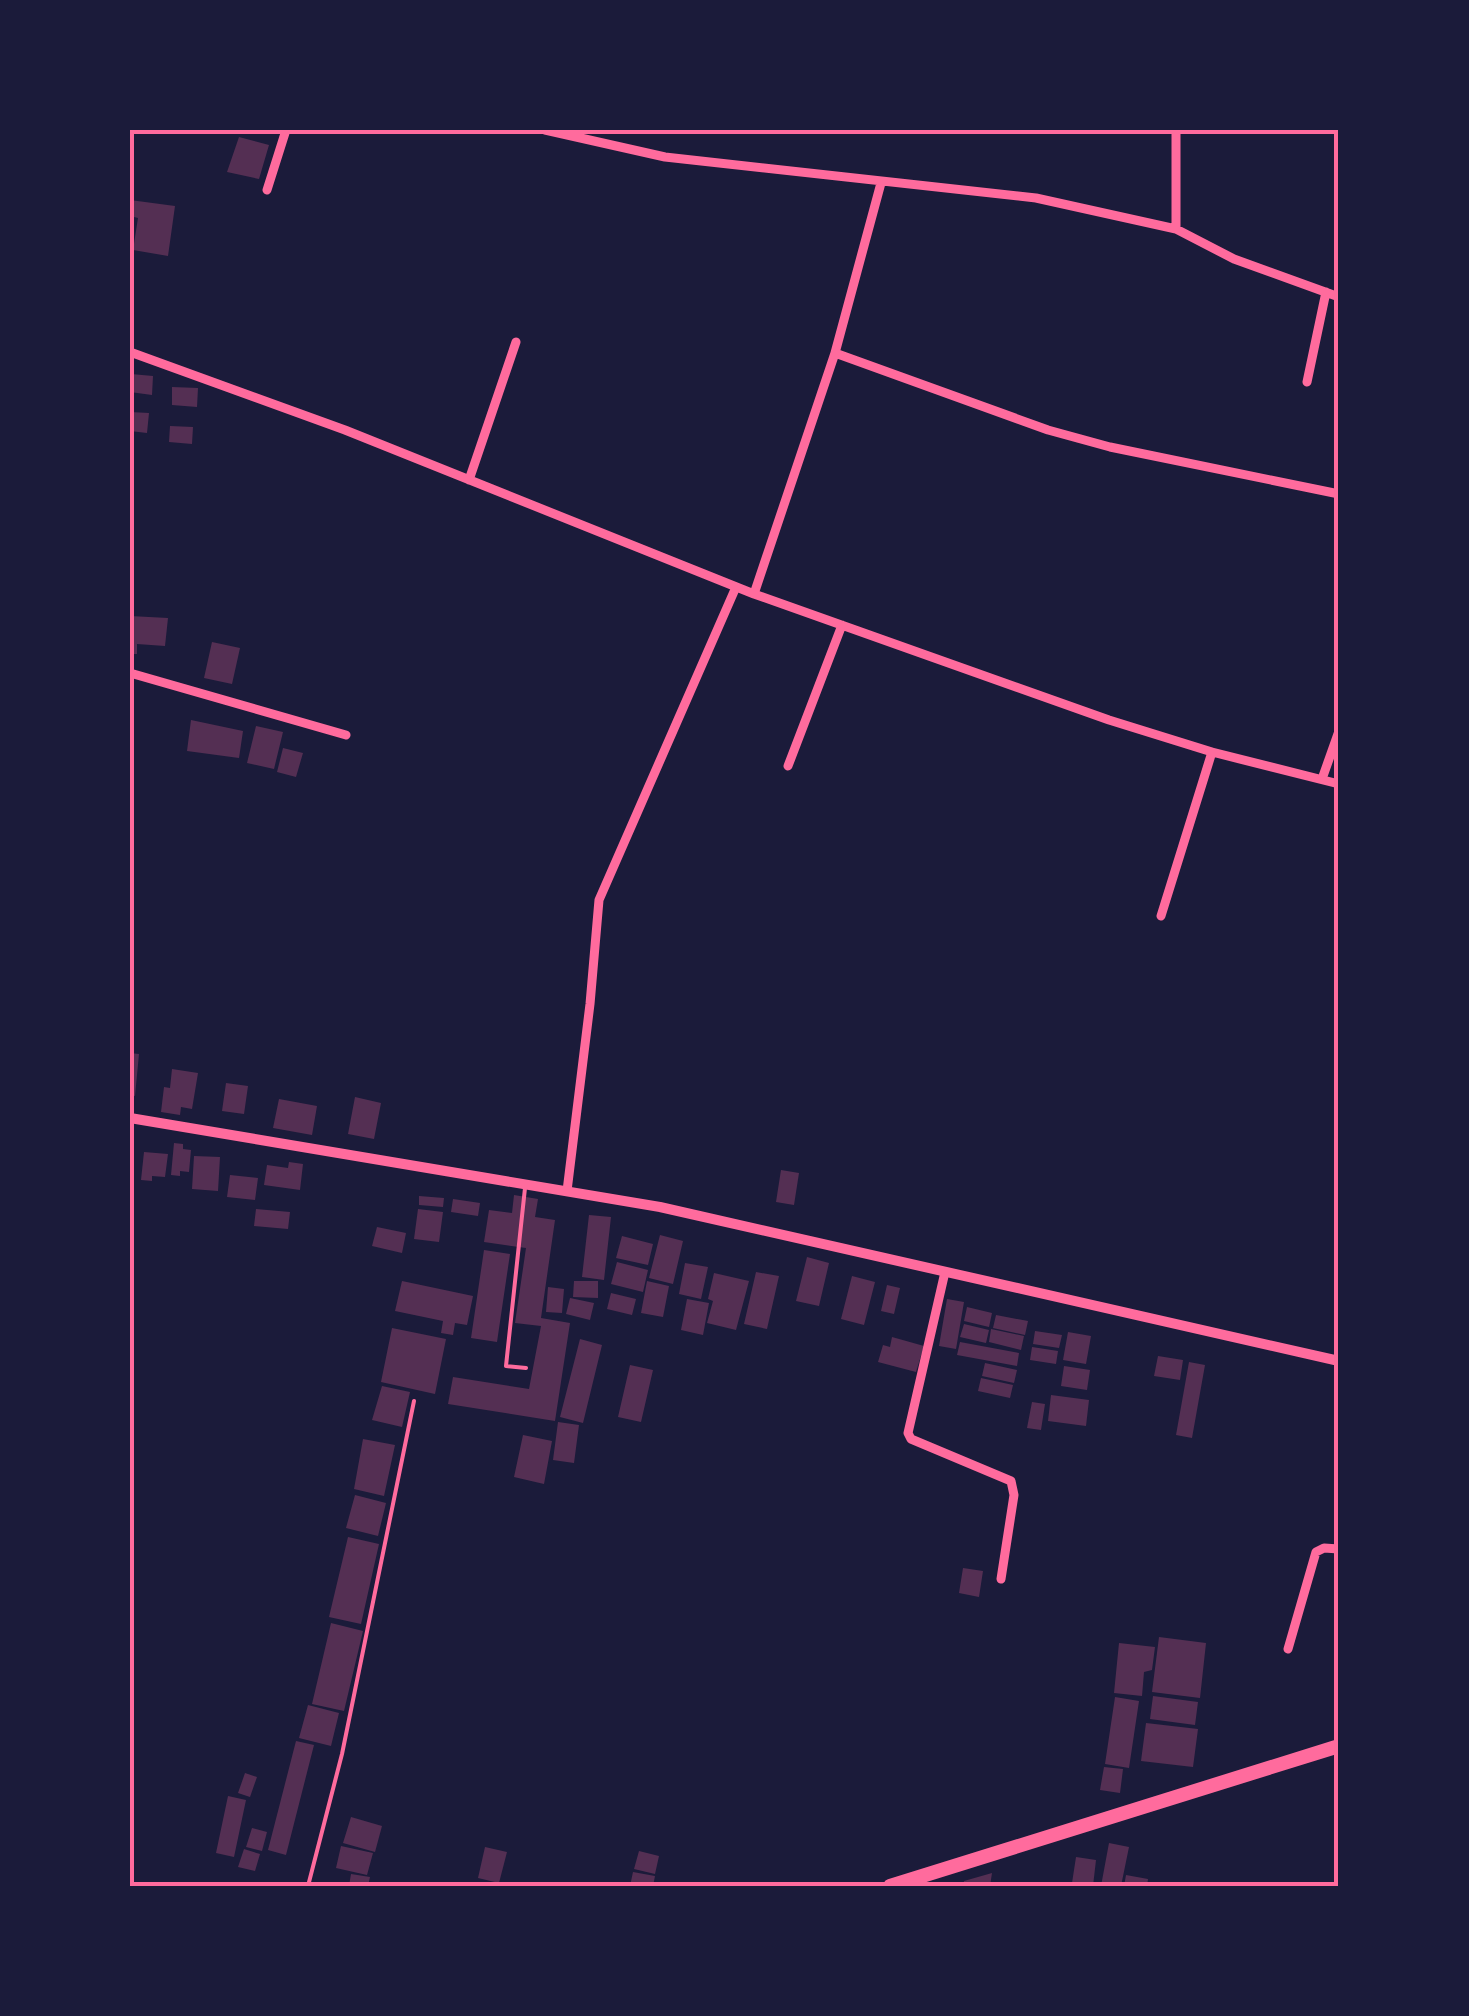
<svg xmlns="http://www.w3.org/2000/svg" width="1469" height="2016" viewBox="0 0 1469 2016" font-family="Ubuntu,sans-serif">
	<rect width="100%" height="100%" fill="#1b1b3a"/>
	<path fill="#542f53" d="M239 137 269 145 259 179 227 172Z
		M130 200 175 206 168 256 133 250 138 218 130 216Z
		M131 374 153 376 152 395 130 392Z
		M172 387 198 388 197 407 172 405Z
		M130 412 149 413 147 433 130 431Z
		M170 426 193 427 192 444 169 442Z
		M130 616 168 618 165 646 137 644V654H130Z
		M212 642 240 648 232 684 204 678Z
		M191 720 243 731 239 758 187 751Z
		M256 726 283 732 274 769 247 763Z
		M283 748 303 753 296 777 277 772Z
		M130 1053 139 1054 135 1096 130 1095Z
		M172 1069 198 1073 192 1109 181 1107 180 1115 161 1112 164 1087 170 1088Z
		M226 1083 248 1086 244 1114 222 1111Z
		M355 1097 381 1103 374 1139 348 1134Z
		M279 1099 317 1106 312 1135 273 1128Z
		M174 1143 183 1144V1149L191 1150 189 1172 180 1171V1176L171 1175Z
		M144 1152 168 1154 165 1177 152 1176V1181L141 1180Z
		M194 1156 220 1157 218 1191 192 1189Z
		M289 1162 303 1164 300 1190 264 1185 267 1165 288 1168Z
		M781 1170 799 1173 794 1205 776 1202Z
		M230 1175 258 1178 255 1200 227 1197Z
		M514 1195 538 1199 535 1217 555 1220 541 1318 570 1323 555 1421 448 1404 453 1377 529 1389 541 1326 515 1323 526 1248 484 1242 489 1210 512 1213Z
		M419 1196 444 1198 443 1207 419 1205Z
		M453 1199 480 1203 478 1216 451 1212Z
		M256 1209 290 1212 288 1229 254 1226Z
		M418 1209 443 1212 439 1242 414 1239Z
		M589 1215 611 1217 604 1280 582 1277Z
		M377 1227 406 1233 402 1253 372 1246Z
		M660 1235 683 1241 673 1284 649 1278Z
		M622 1236 653 1244 648 1265 616 1258Z
		M484 1250 510 1254 497 1342 471 1338Z
		M807 1257 829 1263 819 1306 796 1301Z
		M617 1262 648 1270 643 1292 611 1284Z
		M685 1263 708 1267 701 1299 679 1294Z
		M756 1272 779 1276 767 1329 744 1324Z
		M714 1273 749 1281 736 1330 707 1323 713 1301 708 1299Z
		M852 1276 875 1282 864 1325 841 1319Z
		M402 1281 473 1296 467 1325 455 1323 453 1335 441 1333 443 1321 395 1311Z
		M574 1281H598V1298L573 1297Z
		M647 1281 669 1286 663 1317 641 1313Z
		M887 1285 900 1288 894 1314 881 1311Z
		M548 1287 564 1289 562 1313 546 1312Z
		M611 1293 636 1299 632 1315 607 1309Z
		M570 1298 594 1303 590 1320 566 1314Z
		M687 1299 709 1303 703 1335 681 1330Z
		M947 1299 964 1302 956 1349 939 1346Z
		M967 1307 992 1313 989 1327 964 1321Z
		M996 1315 1028 1321 1025 1335 993 1328Z
		M964 1324 989 1330 986 1343 960 1337Z
		M392 1328 446 1339 435 1394 381 1382Z
		M991 1329 1024 1336 1021 1350 989 1342Z
		M1035 1331 1062 1335 1059 1348 1033 1344Z
		M1068 1332 1091 1336 1086 1364 1063 1360Z
		M892 1337 924 1346 916 1372 878 1362 883 1345 890 1347Z
		M580 1339 602 1345 583 1423 560 1417Z
		M960 1342 1019 1353 1017 1366 957 1355Z
		M1032 1347 1058 1351 1056 1364 1030 1360Z
		M1158 1356 1183 1360 1180 1380 1154 1376Z
		M1189 1362 1205 1365 1192 1438 1176 1435Z
		M985 1363 1017 1370 1014 1383 982 1376Z
		M630 1365 653 1370 641 1422 618 1417Z
		M1064 1366 1090 1370 1087 1390 1061 1386Z
		M981 1378 1013 1385 1010 1398 978 1391Z
		M382 1386 410 1392 402 1427 372 1420Z
		M1051 1395 1089 1400 1086 1426 1048 1421Z
		M1032 1402 1045 1404 1041 1430 1027 1428Z
		M558 1422 579 1425 574 1463 553 1460Z
		M523 1435 552 1441 544 1484 514 1477Z
		M363 1439 395 1445 384 1496 354 1489Z
		M355 1495 386 1503 378 1536 346 1528Z
		M348 1537 379 1544 361 1624 329 1617Z
		M963 1568 983 1571 979 1597 959 1593Z
		M331 1623 363 1631 344 1711 312 1704Z
		M1159 1637 1206 1643 1200 1698 1152 1692Z
		M1119 1643 1155 1647 1152 1670 1144 1672 1142 1696 1114 1693Z
		M1153 1696 1198 1702 1195 1725 1150 1719Z
		M1115 1697 1139 1701 1129 1768 1105 1764Z
		M308 1705 339 1713 331 1746 299 1738Z
		M1146 1723 1198 1729 1193 1767 1141 1761Z
		M296 1741 314 1745 286 1855 268 1850Z
		M1104 1767 1123 1769 1120 1793 1100 1790Z
		M245 1773 257 1777 250 1797 238 1793Z
		M228 1796 246 1800 234 1857 216 1853Z
		M351 1817 382 1826 375 1852 343 1843Z
		M252 1828 267 1832 262 1851 246 1847Z
		M1109 1843 1129 1847 1121 1886H1101Z
		M341 1846 373 1853 367 1875 336 1868Z
		M485 1847 507 1852 499 1883 478 1878Z
		M244 1849 260 1854 255 1871 238 1867Z
		M639 1851 659 1856 655 1874 634 1869Z
		M1076 1857 1096 1860 1093 1886 1072 1883Z
		M633 1872 655 1876 653 1886H630Z
		M992 1873 990 1886H963L964 1881Z
		M351 1874 370 1877 368 1886H349Z
		M1126 1875 1148 1879 1147 1886H1124Z"/>
	<g fill="none" stroke-linecap="round" stroke-linejoin="round">
		<path stroke="#ff6b9d" stroke-width="4" d="M525 1188 506 1366 526 1368
			M308 1886 342 1754 414 1401"/>
		<path stroke="#ff6b9d" stroke-width="9" d="M545 130 665 157 1036 198 1176 229 1234 259 1339 297
			M267 190 286 130
			M1176 229V130
			M130 352 345 430 754 594 1109 720 1212 752 1339 784
			M835 353 1048 430 1110 447 1339 494
			M1307 382 1326 292
			M469 480 516 342
			M754 594 835 353 881 183
			M130 673 346 735
			M788 766 842 625
			M1322 779 1339 731
			M1161 916 1212 752
			M567 1191 590 1004 599 900 736 587
			M945 1272 908 1433 911 1439 1011 1481 1014 1495 1001 1579
			M1288 1649 1316 1552 1324 1548 1339 1549"/>
		<path stroke="#ff6b9d" stroke-width="10" d="M130 1118 660 1207 1339 1361"/>
		<path stroke="#ff6b9d" stroke-width="14" d="M890 1886 1339 1746"/>
	</g>
	<rect width="1469" height="2016" fill="none" stroke="#1b1b3a" stroke-width="265"/>
	<rect x="132" y="132" width="1204" height="1752" fill="none" stroke="#ff6b9d" stroke-width="4"/>
</svg>
